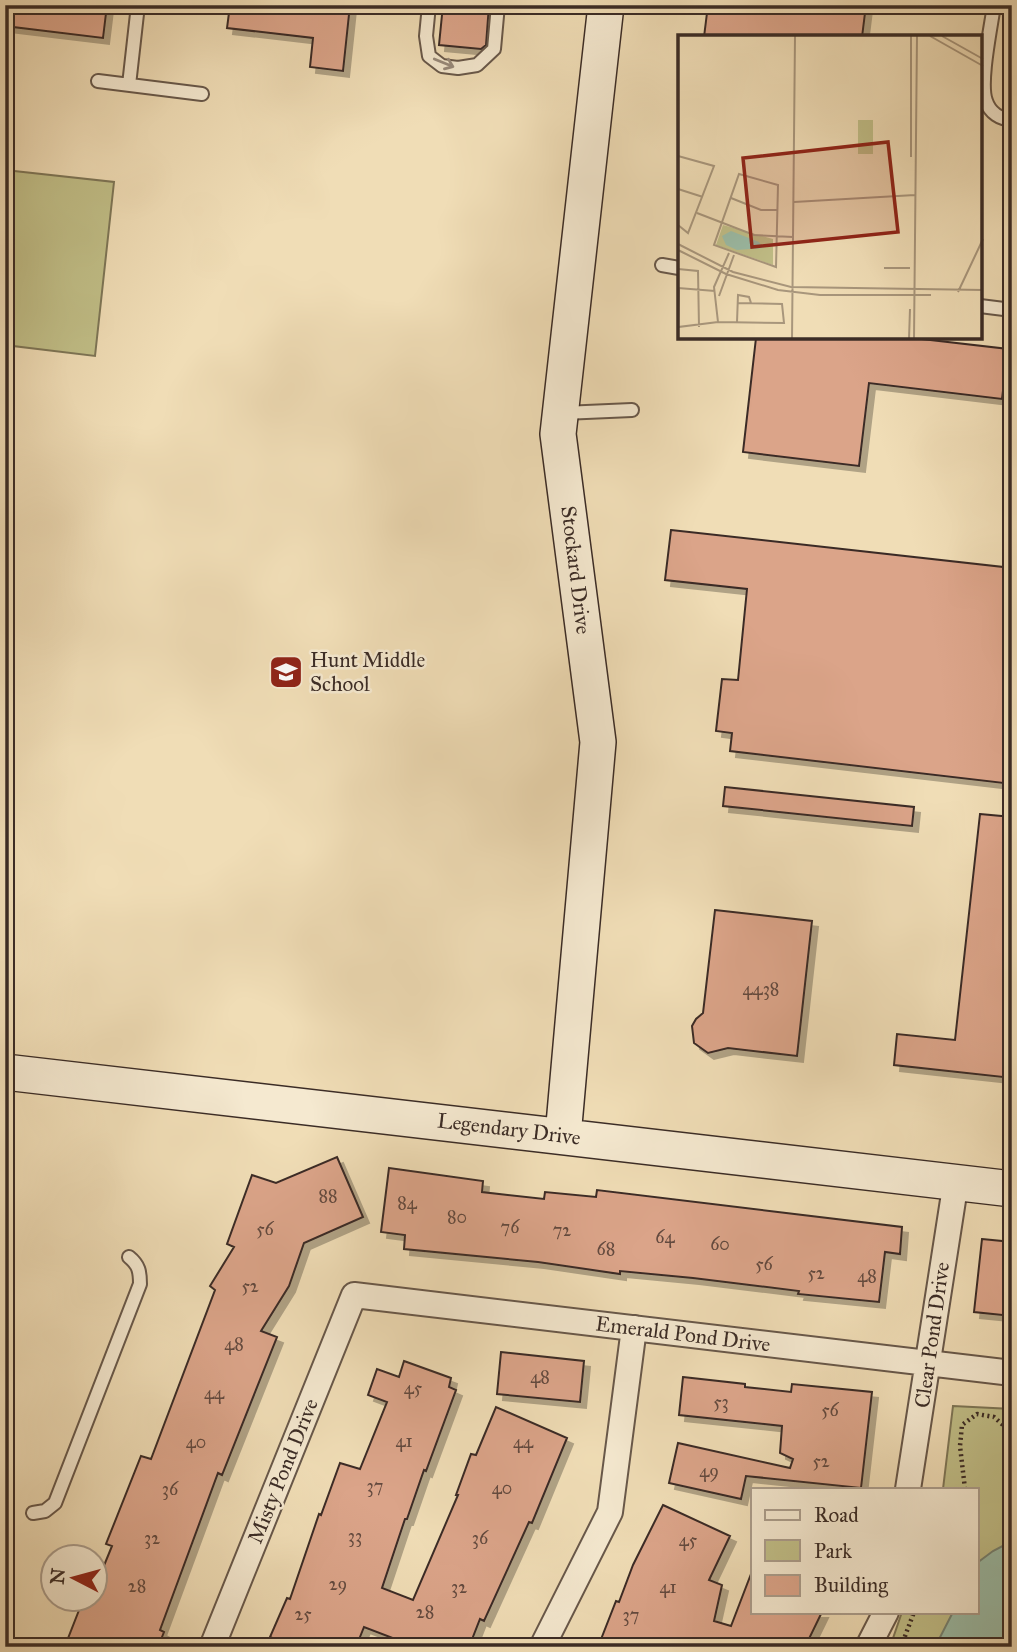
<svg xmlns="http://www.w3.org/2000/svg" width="1017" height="1652" viewBox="0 0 1017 1652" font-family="'IM FELL Great Primer',serif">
	<defs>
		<filter id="shadow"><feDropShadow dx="6" dy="6" stdDeviation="0" flood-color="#0004"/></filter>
	</defs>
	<rect width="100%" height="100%" fill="#f0ddb6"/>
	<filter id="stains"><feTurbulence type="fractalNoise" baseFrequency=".00286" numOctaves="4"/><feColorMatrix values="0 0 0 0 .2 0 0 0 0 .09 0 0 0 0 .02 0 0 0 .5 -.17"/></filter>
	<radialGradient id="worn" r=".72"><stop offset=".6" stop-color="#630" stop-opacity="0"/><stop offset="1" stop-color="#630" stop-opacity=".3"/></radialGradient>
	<path fill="#c1bf88" stroke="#7e7657" stroke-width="2" d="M5 170 114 182 95 356 5 345Z
		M953 1406 1012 1409V1647H890L902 1612H977V1489H943Z"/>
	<path fill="#9bbda8" stroke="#758374" stroke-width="2" d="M1012 1541V1647H935L953 1612H977V1563L993 1551Z"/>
	<path fill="#dba489" stroke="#3b2c26" stroke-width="2" filter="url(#shadow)" d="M5 5H107L103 38 5 26Z
		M230 5H350L343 71 310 67 313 38 227 28Z
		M443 5H489L486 45 481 49 439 45Z
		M708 5H866L862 37H704Z
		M756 338H913L1008 349 1002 399 869 383 859 466 743 452Z
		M671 530 1012 568V784L730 751 732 733 716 731 722 679 738 680 747 589 665 580Z
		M725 787 914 807 912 826 723 806Z
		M980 814 1012 817V1078L894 1065 897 1034 955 1040Z
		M715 910 812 921 797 1056 728 1048 708 1053 694 1043 692 1026 696 1019 703 1013Z
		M337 1157 363 1217 304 1243 289 1286 261 1331 277 1337 222 1475 218 1473 160 1630 164 1632 158 1647H83L67 1641 83 1600 90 1603 91 1600H94V1590L112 1546 106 1544 141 1456 151 1459 215 1290 210 1286 234 1247 227 1244 252 1175 276 1183Z
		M389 1168 483 1181 482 1192 544 1199 545 1192 596 1197 597 1190 902 1227 900 1254 885 1252 879 1302 798 1294 799 1291 693 1278 620 1271V1274L538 1262 404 1249 405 1235 381 1232Z
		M982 1239 1012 1242V1316L974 1312Z
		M501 1352 584 1361 580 1402 497 1394Z
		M404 1361 451 1378 449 1387 456 1390 426 1471 424 1470 407 1519H405L382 1588 413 1600 458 1495H456L471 1454 476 1455 496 1407 567 1438 532 1523 529 1522 484 1621 480 1619 469 1647H416L364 1627 356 1647H292L270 1637 287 1598 290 1599 319 1514 321 1515 340 1463 360 1469 387 1402 368 1395 377 1369 399 1377Z
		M683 1377 745 1384V1387L791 1392 792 1384 872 1392 861 1488 746 1476 741 1499 669 1483 678 1443 790 1468 793 1459 780 1453 782 1426 679 1415Z
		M663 1505 730 1536 709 1580 722 1585 714 1621 731 1626 751 1574H753V1612H822L805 1647H598L616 1601 619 1602 633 1565Z"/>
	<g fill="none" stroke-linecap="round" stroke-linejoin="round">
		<g stroke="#68584a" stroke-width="16">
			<path id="lane" d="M429 5 426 36 429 56 442 66 458 68 477 65 494 49 498 5
				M994 5C991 27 979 83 986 101 990 113 1000 119 1012 120
				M98 81 202 94
				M129 85 138 5
				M662 265 679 268
				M980 306 1012 310
				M563 413 632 410
				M33 1513 45 1511 55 1503 140 1284C140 1272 139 1265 129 1257"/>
		</g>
		<g stroke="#68584a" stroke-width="28">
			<path id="street" d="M908 1489 956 1181
				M212 1647 354 1295 1012 1373
				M542 1647 610 1512 634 1328
				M868 1647 886 1612"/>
		</g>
		<g stroke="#3b2c26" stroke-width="38">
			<path id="secondary" d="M5 1072 1012 1189
				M563 1136 598 742 558 434 606 5"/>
		</g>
		<path stroke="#3b2c26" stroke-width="4.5" stroke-dasharray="2 3.5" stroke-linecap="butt" d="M965 1489 960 1446 962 1425 977 1414 994 1417 1012 1433
			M901 1647 914 1612"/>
		<use href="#lane" stroke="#f5e9d0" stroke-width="12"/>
		<use href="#street" stroke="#f5e9d0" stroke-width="24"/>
		<use href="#secondary" stroke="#f5e9d0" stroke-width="35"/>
	</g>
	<defs><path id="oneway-shaft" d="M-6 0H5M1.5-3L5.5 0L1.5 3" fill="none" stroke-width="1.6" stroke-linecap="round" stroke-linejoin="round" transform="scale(1.75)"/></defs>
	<use stroke="#988a7b" href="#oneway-shaft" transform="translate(444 63) rotate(22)"/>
	<defs>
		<g id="school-square" transform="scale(1.75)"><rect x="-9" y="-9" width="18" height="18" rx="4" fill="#8f2418" stroke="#f5e9d0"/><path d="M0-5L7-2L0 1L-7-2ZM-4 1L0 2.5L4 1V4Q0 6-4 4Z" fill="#fff"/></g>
	</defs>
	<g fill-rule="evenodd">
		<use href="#school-square" x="286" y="672"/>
	</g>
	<g text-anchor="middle" stroke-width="5" stroke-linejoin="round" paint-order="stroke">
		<g font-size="18" fill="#634a3f">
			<text x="761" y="995">4438</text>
			<text x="328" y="1202">88</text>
			<text x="407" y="1209">84</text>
			<text x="457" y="1223">80</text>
			<text x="510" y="1233">76</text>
			<text x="265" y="1235">56</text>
			<text x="562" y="1236">72</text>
			<text x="665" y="1243">64</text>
			<text x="720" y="1250">60</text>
			<text x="606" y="1255">68</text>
			<text x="764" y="1270">56</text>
			<text x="816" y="1279">52</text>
			<text x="867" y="1282">48</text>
			<text x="250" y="1292">52</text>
			<text x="234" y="1350">48</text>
			<text x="540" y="1383">48</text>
			<text x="413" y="1394">45</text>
			<text x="214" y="1399">44</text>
			<text x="721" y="1408">53</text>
			<text x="830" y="1416">56</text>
			<text x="404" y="1447">41</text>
			<text x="196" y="1448">40</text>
			<text x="523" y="1448">44</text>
			<text x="821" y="1467">52</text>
			<text x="709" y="1477">49</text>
			<text x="375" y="1492">37</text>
			<text x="502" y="1494">40</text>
			<text x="170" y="1495">36</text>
			<text x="355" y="1542">33</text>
			<text x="152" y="1544">32</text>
			<text x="480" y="1544">36</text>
			<text x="688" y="1546">45</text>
			<text x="338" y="1590">29</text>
			<text x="137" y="1592">28</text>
			<text x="459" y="1593">32</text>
			<text x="668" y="1593">41</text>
			<text x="425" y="1618">28</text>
			<text x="303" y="1620">25</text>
			<text x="631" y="1621">37</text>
		</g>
		<g font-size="21" fill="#3b2c26" stroke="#f5e9d0">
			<text transform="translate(576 570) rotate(83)" y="7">Stockard Drive</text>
			<text transform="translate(509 1129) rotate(7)" y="7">Legendary Drive</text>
			<text transform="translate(683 1334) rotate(7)" y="7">Emerald Pond Drive</text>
			<text transform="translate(932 1335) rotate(-82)" y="7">Clear Pond Drive</text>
			<text transform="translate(283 1471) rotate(-68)" y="7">Misty Pond Drive</text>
		</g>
		<g font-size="21" fill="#3b2c26" stroke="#f5e9d0" text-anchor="start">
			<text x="310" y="667">Hunt Middle<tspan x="310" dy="24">School</tspan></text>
		</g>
	</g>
	<g transform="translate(678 35)">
		<rect width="304" height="304" fill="#f0ddb6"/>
		<path d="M180 85H195V119H180ZM45 190 95 204V230L38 210Z" fill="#c1bf88"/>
		<path d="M53 196 81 207 85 213 59 215 48 210 44 201Z" fill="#9bbda8"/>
		<path fill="none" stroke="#a8967c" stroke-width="2" d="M252 1 305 31M264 1 305 24M0 121 36 131 10 198 0 190M233 122V1M61 139 100 150 98 232 36 210ZM0 154 25 162M53 163 83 175H99M116 167 237 160M19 178 76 200 115 202M0 209 55 237 113 252 305 255M0 215 48 239 100 255 142 260H253M206 233H232M0 234 20 236 21 292M0 253 37 256M1 253 0 292 40 287 106 288 104 269 59 268M280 257 305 204M41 261 56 220M40 287 36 252 51 218M59 287 60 260 71 262 73 268M114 304 117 1M231 304 232 274M236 304 239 1"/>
		<path fill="#8f2418" fill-opacity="0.15" stroke="#8f2418" stroke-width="3.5" d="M210 107 220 197 74 212 65 123Z"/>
		<rect width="304" height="304" fill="none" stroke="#3b2c26" stroke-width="3.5"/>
	</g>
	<rect width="1017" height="1652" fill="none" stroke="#f0ddb6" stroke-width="28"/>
	<rect x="7" y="7" width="1003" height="1638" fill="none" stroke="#3b2c26" stroke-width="3.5"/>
	<rect x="14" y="14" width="989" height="1624" fill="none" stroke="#3b2c26" stroke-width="2"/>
	<rect x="751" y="1488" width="228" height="126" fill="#f5e9d0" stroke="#ab9d8c" stroke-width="2"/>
	<rect x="765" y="1510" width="35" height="10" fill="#f5e9d0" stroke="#ab9d8c" stroke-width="2"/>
	<text x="814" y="1522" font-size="21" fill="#3b2c26">Road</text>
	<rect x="765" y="1540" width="35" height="21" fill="#c1bf88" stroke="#ab9d8c" stroke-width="2"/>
	<text x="814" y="1558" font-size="21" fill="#3b2c26">Park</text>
	<rect x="765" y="1575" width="35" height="21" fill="#dba489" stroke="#ab9d8c" stroke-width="2"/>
	<text x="814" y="1592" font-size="21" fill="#3b2c26">Building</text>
	<g transform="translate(74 1578) rotate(276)"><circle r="33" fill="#f5e9d0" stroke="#ab9d8c" stroke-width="2"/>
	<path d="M0-5L12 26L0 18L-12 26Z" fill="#8f2418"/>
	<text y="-10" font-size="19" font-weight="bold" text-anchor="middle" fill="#3b2c26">N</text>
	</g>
	<rect width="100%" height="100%" filter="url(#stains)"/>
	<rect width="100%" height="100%" fill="url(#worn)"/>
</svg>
